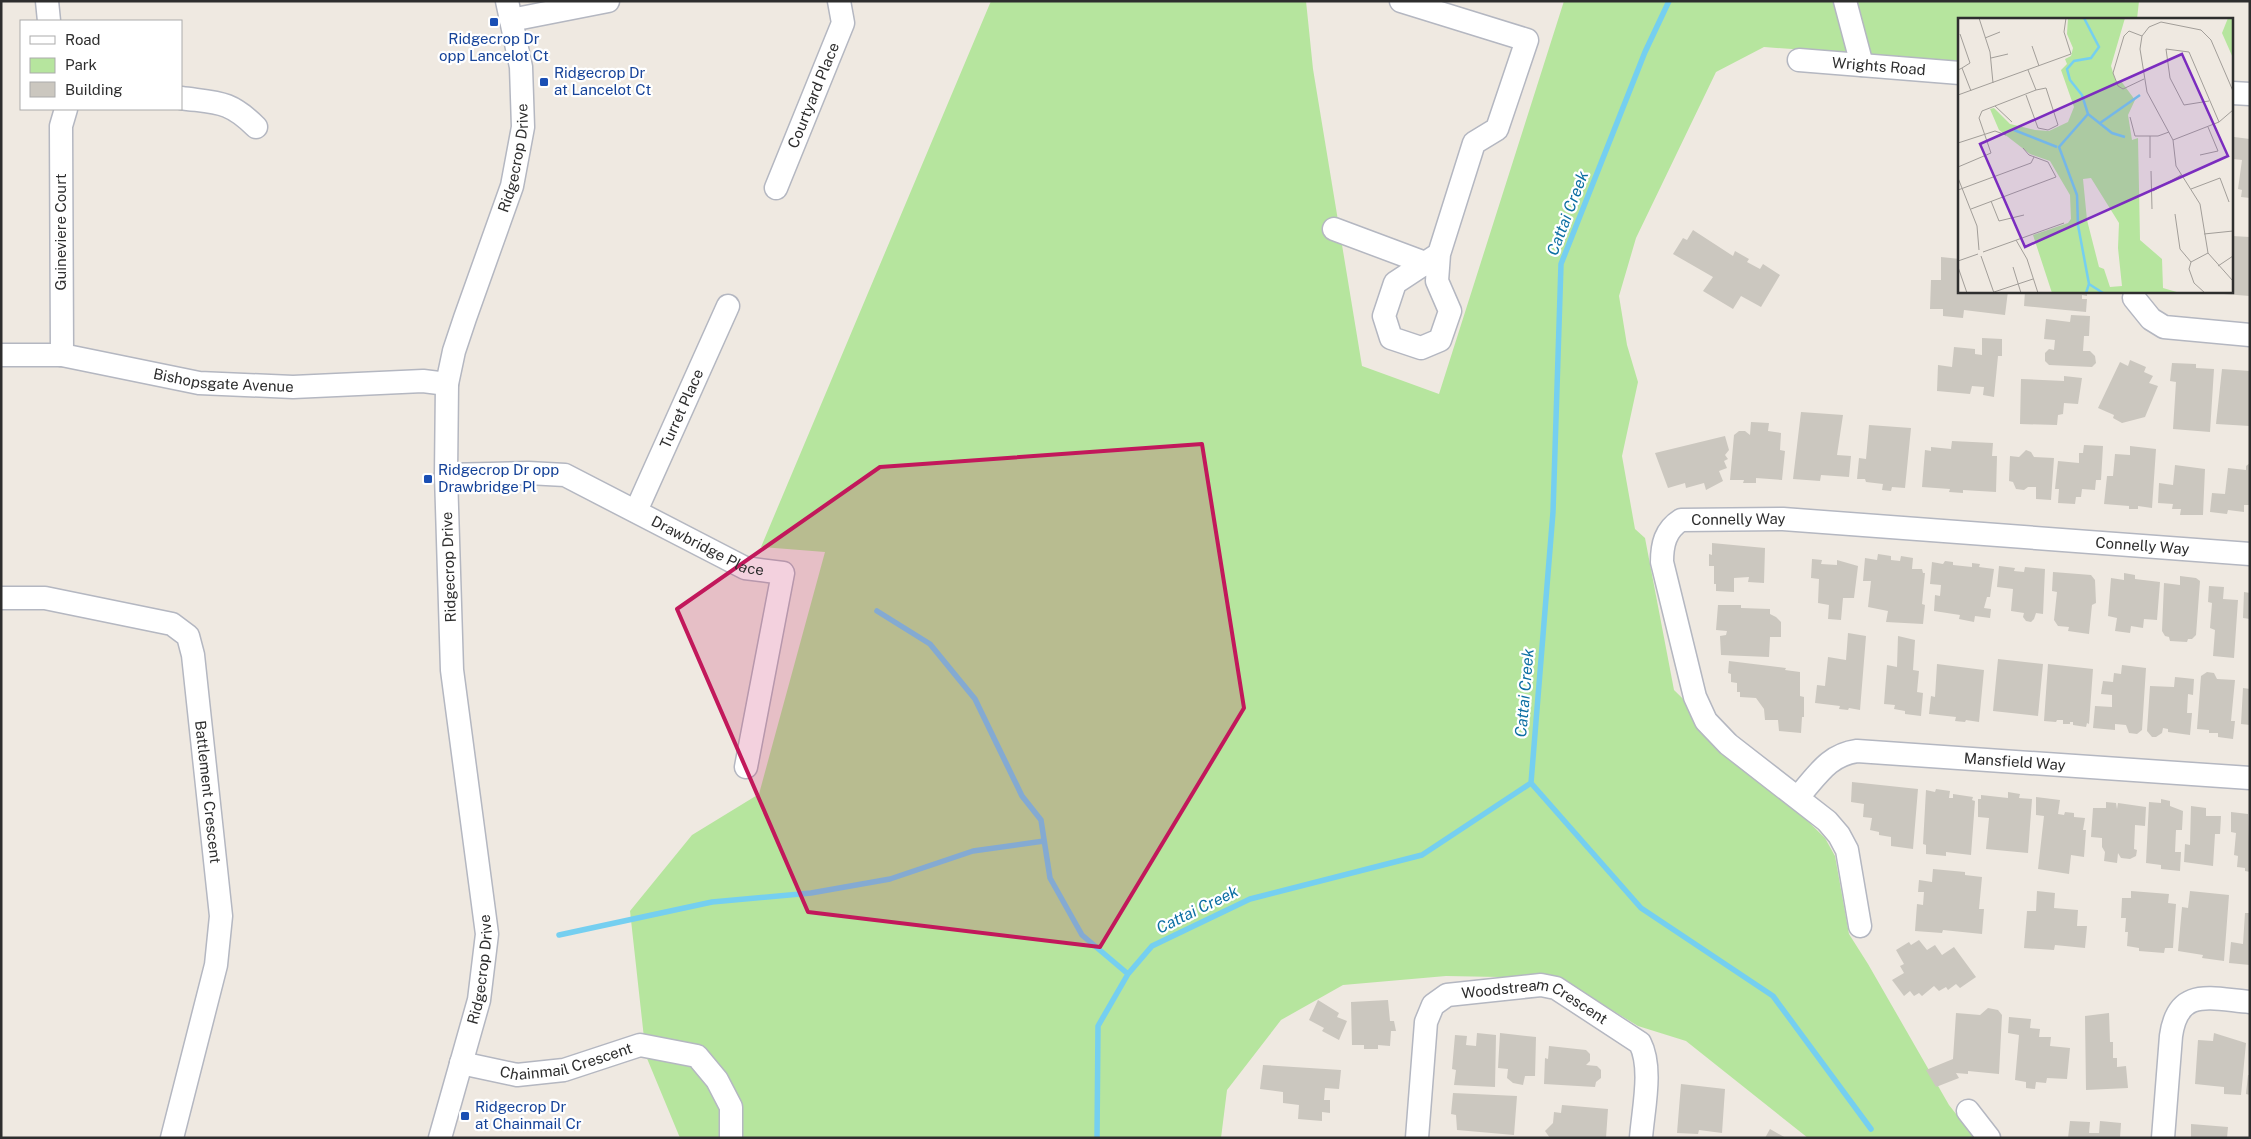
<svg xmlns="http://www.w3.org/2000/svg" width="2251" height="1139" viewBox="0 0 2251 1139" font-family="'Public Sans',sans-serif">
	<rect width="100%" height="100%" fill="#efe9e1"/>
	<path fill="#b6e59e" d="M991 1H1306L1313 69 1362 366 1439 394 1564 1H2139L2137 19H1960V61L1764 47 1716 72 1636 238 1619 296 1627 345 1638 382 1622 456 1635 529 1645 538 1674 690 1825 838 1835 856 1849 934 1868 964 1949 1105 1975 1138H1808L1686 1041 1638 1026 1559 978 1446 976 1343 985 1281 1020 1227 1090 1221 1138H680L646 1056 630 911 692 835 759 794 825 552 761 547Z"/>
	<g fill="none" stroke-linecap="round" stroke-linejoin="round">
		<path stroke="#75cff0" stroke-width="5.5" d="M877 611 930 644 975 699 1022 796 1041 820 1050 878 1082 935 1128 974
			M1531 783 1641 908 1773 996 1871 1129
			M559 935 712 902 811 893 890 879 973 851 1044 841
			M1097 1138 1098 1026 1128 974 1152 946 1250 899 1422 855 1531 783 1553 512 1561 264 1645 52 1669 1"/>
	</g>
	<path fill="#cbc7bf" d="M2234 137 2250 139V198L2241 197 2242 190 2238 189 2242 160 2233 159Z
		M1693 230 1733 256 1735 251 1749 259 1747 262 1760 269 1763 264 1780 275 1761 307 1741 296 1733 309 1703 291 1713 277 1673 254 1683 238 1687 240Z
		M2232 236 2250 237V296L2224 294V291H2232Z
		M1941 257 1960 259V291H2008L2005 315 1964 310 1963 318 1943 316V309H1930L1931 280H1941Z
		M2025 291H2087V296L2082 295V299H2087L2086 312 2024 306Z
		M2071 315 2090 316 2089 336H2084L2083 351H2090L2095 356 2096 363 2092 367 2049 365 2045 361V353L2049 349 2054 350 2055 340 2044 339 2046 319 2070 322Z
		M1982 338 2002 339V356H1998L1994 397 1983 395 1984 387 1972 386 1970 394 1937 391 1938 365 1952 367 1954 347 1975 349V354L1982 355Z
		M2130 360 2146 367 2144 372 2153 376 2149 383 2158 386 2145 417 2122 423 2113 418 2114 415 2098 408 2120 362 2128 366Z
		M2172 363 2196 364V368L2214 369 2210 432 2173 429 2176 382 2170 381Z
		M2222 369 2250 371V426L2216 424Z
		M2064 376 2082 378 2078 404 2064 403 2063 414 2058 415 2057 425 2020 424 2021 379 2064 381Z
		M1801 412 1843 415 1837 455 1851 456 1849 477 1821 475 1820 481 1793 479Z
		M1751 422 1769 423 1768 431 1781 433 1780 450 1785 451 1782 480 1756 478V483H1743L1744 480H1730L1734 435 1739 431H1745L1750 435Z
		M1869 425 1911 428 1905 488 1892 487 1891 491 1882 490 1883 484 1866 482 1865 479H1857L1859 458 1866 459Z
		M1725 436 1729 450 1725 455 1728 459 1724 461 1727 468 1719 471 1723 481 1706 490 1704 483 1686 488 1685 483 1668 488 1655 453Z
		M1952 441 1993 443 1992 456H1997L1996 492 1963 490V493L1949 492 1950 489 1922 487 1925 450 1931 451V447L1951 449Z
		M2084 445 2103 446 2101 480H2096L2095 490 2082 489 2081 497H2076L2075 504 2058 503 2059 489H2055L2058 461 2079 463V453H2083Z
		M2130 446 2156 449 2152 508 2138 506V509H2129V506L2104 504 2107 476H2113L2115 454 2130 455Z
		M2026 450 2031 452 2034 457 2054 458 2051 500 2036 499V487H2028L2024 490 2016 489 2013 482 2009 481 2010 456 2019 457Z
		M2250 463V505H2244V512L2228 510 2227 514 2210 512 2212 493 2225 494 2228 468 2246 470V466Z
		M2175 465 2205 469 2203 515H2180L2181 509H2172L2173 504 2158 503 2159 483 2173 485Z
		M1712 543 1765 548 1764 583 1748 582 1749 577 1734 578V592L1716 591V584H1714V566H1709V554L1712 555Z
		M1878 554 1891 556V560L1900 561 1901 556 1913 558 1912 569H1922L1923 573H1925L1922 604 1925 605 1923 624 1886 622 1888 611 1868 607 1871 581H1863L1865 558 1877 560Z
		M1812 559 1822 560 1821 564 1837 565V560L1858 566 1854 598H1843L1841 620 1828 619 1829 605 1818 603 1819 579 1811 578Z
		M1945 561 1953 562V565L1972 567V563L1980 564 1979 567 1994 569 1990 597H1987L1984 608 1991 609 1990 618 1975 616 1974 622 1959 619 1960 615 1934 611 1935 595 1940 596 1941 585 1930 584 1932 562 1943 564Z
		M1999 566 2015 568 2014 571 2024 572 2025 567 2045 569 2043 614 2036 613 2034 619 2031 622 2026 621 2023 617 2024 613 2011 611 2013 589 1997 587Z
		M2053 572 2091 575 2095 580 2096 603 2092 605 2089 634 2068 631 2069 627 2058 626 2054 620 2057 592 2052 591Z
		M2124 573 2135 575V579L2160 582 2157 620 2144 619 2143 628 2131 626 2130 633 2115 631 2117 618 2108 616 2111 578 2124 580Z
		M2180 576 2196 578 2200 581 2196 635 2192 639H2188L2187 642 2170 641 2169 637 2165 636 2162 631 2164 583 2180 585Z
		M2209 586 2224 587 2223 599 2238 600 2234 658 2213 656 2215 630 2210 628 2212 603 2208 602Z
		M2244 592 2250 593V619L2243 618Z
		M1718 605H1741V608L1770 609V614L1776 617 1781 622V637H1770L1769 657 1721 655 1720 636 1726 635 1727 631 1716 630Z
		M1848 633 1866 636 1860 710 1849 708 1848 710 1839 709 1840 706 1815 703 1817 685 1825 686 1828 657 1846 660Z
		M1898 636 1915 640 1913 670 1919 671 1917 692 1923 693 1921 716 1905 714V711L1894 709 1895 705 1884 704 1887 665 1897 667Z
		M1998 659 2043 664 2038 716 1993 711Z
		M1729 661 1786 668 1785 670 1800 672V696L1804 697V717H1802L1801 733 1779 731 1778 720H1765L1764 709 1756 698 1740 697V692H1737V683L1731 682V674L1728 673Z
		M1937 664 1984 670 1979 722 1966 720 1965 722 1955 721 1956 717 1929 714 1931 696 1935 697Z
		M2048 664 2093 669 2089 724 2087 723 2086 727 2073 725V722H2070V724H2063V720H2057L2056 722 2044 721Z
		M2122 665 2146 668 2142 730 2137 734 2129 733 2126 725 2115 724V730L2093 728 2095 706 2112 707V695L2101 694 2103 681 2113 682 2114 673 2121 674Z
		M2207 672 2214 673 2217 679 2235 680 2231 721H2235L2233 739 2218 737V733H2209V730L2197 729 2201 676Z
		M2175 677 2194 679 2193 695 2188 694 2187 713H2192L2190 735 2168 732V729L2163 728 2162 733 2156 737H2152L2147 731 2150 686 2174 687Z
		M2243 688 2250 689V725L2241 724Z
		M1852 782 1918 789 1913 849 1891 846V837L1879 835V832L1870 830 1872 818 1863 817 1864 804 1851 802Z
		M1936 789 1950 791 1949 798H1953V794L1973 797 1972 800 1975 801 1971 855 1946 852V856L1926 854V845L1923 844 1926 790 1935 792Z
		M2008 792 2020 794 2019 798 2032 799 2028 853 1986 849 1989 818 1978 817V799H1981V795L2008 798Z
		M2036 797 2060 800 2058 814 2064 815 2065 812 2074 813V817L2085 818 2083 830H2086L2084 857 2071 855 2069 874 2038 869 2044 816 2036 815Z
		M2161 799 2170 801V806L2183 811 2182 830H2176L2175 852H2181L2180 871 2161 869V865L2146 863 2149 802 2161 803Z
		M2106 802 2116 803 2117 809 2118 803 2146 807 2145 826 2135 825 2134 849 2137 850 2136 856 2130 859 2121 858 2118 853 2117 863 2104 861 2105 852 2102 847V838L2091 837 2093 808H2106Z
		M2191 806 2206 808V816H2221L2220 834H2215L2213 866 2184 862 2185 844 2190 845Z
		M2231 812 2248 814 2250 872 2245 871V868L2237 867 2238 856 2234 855 2236 833 2231 832Z
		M1933 869 1965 872V875L1982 877 1979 909H1984L1982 934 1943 930 1942 933 1915 931 1917 904 1923 905 1924 892H1918L1919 880 1932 882Z
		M2037 891 2055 893 2054 908 2078 910 2077 926H2087L2085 948 2055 945 2054 950 2024 948 2027 911H2036Z
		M2131 891 2169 894 2168 903 2176 904 2173 948H2165L2164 953 2139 951V948L2127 946 2128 932H2125L2126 918H2121L2122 898H2131Z
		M2190 891 2229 895 2224 961 2202 958 2203 955 2178 951 2182 907 2188 908Z
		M2245 913H2250V965L2229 963 2231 942 2243 944Z
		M1919 940 1927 950 1935 945 1942 955 1954 947 1976 977 1960 988 1956 984 1948 990 1946 987 1939 991 1934 986 1922 996 1919 993 1914 996 1910 991 1904 996 1892 980 1904 973 1900 966 1904 964 1896 950 1909 942 1911 945Z
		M1318 1000 1339 1013 1337 1017 1347 1021 1339 1040 1322 1031 1324 1028 1309 1020Z
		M1388 1000 1390 1021H1394L1396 1031H1391L1390 1046 1378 1045V1049H1364V1045H1352L1351 1002Z
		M1988 1008 1998 1010 2002 1015 1999 1074 1968 1071V1074L1956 1073 1959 1078 1936 1087 1926 1070 1953 1059 1956 1013 1980 1015Z
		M2109 1013 2110 1042H2113V1058H2117V1067L2126 1066 2128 1088 2086 1090 2085 1016Z
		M2009 1017 2031 1019 2030 1028 2040 1029 2039 1037H2051L2050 1046 2070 1048 2067 1079 2047 1078 2046 1083 2036 1082 2035 1089 2026 1088V1082L2015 1080 2019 1035 2008 1033Z
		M1477 1033 1496 1035 1495 1087 1454 1085 1456 1070 1452 1069 1455 1035 1467 1036 1466 1045 1476 1046Z
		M1500 1033 1536 1037 1535 1076H1525L1523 1085 1513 1083 1507 1078 1508 1069 1498 1068Z
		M2214 1033 2246 1043 2241 1095 2224 1094V1087L2195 1084 2198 1040 2213 1041Z
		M1549 1046 1586 1050 1590 1054V1061L1586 1065 1597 1066 1601 1070V1078L1596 1082 1595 1087 1544 1084 1545 1058 1548 1059Z
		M1263 1065 1341 1070 1339 1089 1325 1088 1324 1100H1330V1113L1322 1112V1121L1298 1119 1299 1105 1283 1103V1092L1260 1089Z
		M2248 1075H2250V1095L2246 1094Z
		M1681 1084 1725 1089 1722 1133 1699 1130 1698 1134 1677 1133Z
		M1453 1093 1517 1096 1514 1135 1457 1130 1456 1115 1451 1114Z
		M1562 1105 1608 1109 1606 1138H1550L1545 1131 1553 1123 1554 1112 1561 1113Z
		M2070 1121 2090 1122 2089 1133H2099L2100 1121 2121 1123 2120 1138H2068Z
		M2191 1124 2228 1127 2227 1138H2191Z
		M1770 1129 1786 1138H1765Z"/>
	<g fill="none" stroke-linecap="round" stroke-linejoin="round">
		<g stroke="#b4b7c1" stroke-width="25">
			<g id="minor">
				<path d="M47 1 49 21"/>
				<path d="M1401 1 1527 40 1497 129 1474 143 1439 254 1437 281 1450 311 1440 340 1421 348 1391 338 1384 316 1395 283 1439 254"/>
				<path d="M1845 1 1862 65"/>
				<path d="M511 20 608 1"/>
				<path id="s1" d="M1799 60 1960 73"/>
				<path d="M2232 93 2250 94"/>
				<path d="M181 98C217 103 229 100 256 127"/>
				<path id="s2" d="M776 188 843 23 839 1"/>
				<path d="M1334 229 1425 263"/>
				<path d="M2134 298 2151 319 2164 327 2250 335"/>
				<path id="s3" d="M1 355H62L199 383 293 387 423 381 447 384"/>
				<path d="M62 355 61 126 66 109"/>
				<path id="s4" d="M446 475 528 473 565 475 745 568 783 573 746 767"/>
				<path id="s5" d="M636 511 728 306"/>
				<path id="s6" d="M1 598H45L172 624 188 636 193 655 221 916 216 965 172 1138"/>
				<path id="s7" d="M1798 797C1817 776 1828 755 1857 751L2250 778"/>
				<path id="s8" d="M1860 926 1847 850 1839 835 1827 821 1728 744 1706 721 1695 697 1662 562C1662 545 1665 530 1681 520L1783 519 2250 554"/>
				<path id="s9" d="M461 1063 517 1075 564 1070 640 1045 697 1056 717 1080 731 1107V1138"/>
				<path d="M1968 1111 1989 1138"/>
				<path id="s10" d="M440 1138 479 1000 487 934 452 670 446 475 447 384 454 351 465 318 512 186 523 127 521 67 507 1"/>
				<path id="s11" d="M1417 1138 1426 1022 1433 1005 1447 995 1541 985 1556 988 1640 1043C1653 1068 1643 1110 1641 1138"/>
				<path d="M2163 1138 2171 1036C2178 986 2211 999 2250 1002"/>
			</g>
		</g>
		<use href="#minor" stroke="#fff" stroke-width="22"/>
	</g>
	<path fill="#c2185b" fill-opacity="0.2" stroke="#c2185b" stroke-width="4" stroke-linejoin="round" d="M1202 444 1244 708 1100 947 808 912 677 609 880 467Z"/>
	<g fill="#1a4fb4" stroke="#fff" stroke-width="2">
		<rect x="489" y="17" width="10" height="10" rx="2.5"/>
		<rect x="539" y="77" width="10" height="10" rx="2.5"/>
		<rect x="423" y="474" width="10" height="10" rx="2.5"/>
		<rect x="460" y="1111" width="10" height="10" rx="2.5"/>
	</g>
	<g text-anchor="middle" stroke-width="4.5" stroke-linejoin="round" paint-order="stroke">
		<g font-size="15" fill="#164399" stroke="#fff" text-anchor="start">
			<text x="494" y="44" text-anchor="middle">Ridgecrop Dr<tspan x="494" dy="17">opp Lancelot Ct</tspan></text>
			<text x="554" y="78">Ridgecrop Dr<tspan x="554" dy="17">at Lancelot Ct</tspan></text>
			<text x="438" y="475">Ridgecrop Dr opp<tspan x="438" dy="17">Drawbridge Pl</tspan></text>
			<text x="475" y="1112">Ridgecrop Dr<tspan x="475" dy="17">at Chainmail Cr</tspan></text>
		</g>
		<g font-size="15" fill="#2e2e2e" stroke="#fff">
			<text dy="5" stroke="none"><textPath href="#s1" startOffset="80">Wrights Road</textPath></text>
			<text dy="5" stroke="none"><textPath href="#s2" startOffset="100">Courtyard Place</textPath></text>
			<text dy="5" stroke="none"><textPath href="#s10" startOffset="999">Ridgecrop Drive</textPath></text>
			<text transform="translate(61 232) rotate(-90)" y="5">Guineviere Court</text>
			<text dy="5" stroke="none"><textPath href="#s3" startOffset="225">Bishopsgate Avenue</textPath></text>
			<text dy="5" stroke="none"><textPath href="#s5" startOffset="112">Turret Place</textPath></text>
			<text dy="5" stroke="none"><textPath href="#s8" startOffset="541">Connelly Way</textPath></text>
			<text dy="5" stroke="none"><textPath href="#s4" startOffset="279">Drawbridge Place</textPath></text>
			<text dy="5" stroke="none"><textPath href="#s8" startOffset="946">Connelly Way</textPath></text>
			<text transform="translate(449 567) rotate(-92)" y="5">Ridgecrop Drive</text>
			<text dy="5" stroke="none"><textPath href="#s7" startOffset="235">Mansfield Way</textPath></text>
			<text dy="5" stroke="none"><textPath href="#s6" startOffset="351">Battlement Crescent</textPath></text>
			<text dy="5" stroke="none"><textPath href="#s10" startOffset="174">Ridgecrop Drive</textPath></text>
			<text dy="5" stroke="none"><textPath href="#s11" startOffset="244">Woodstream Crescent</textPath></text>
			<text dy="5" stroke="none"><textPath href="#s9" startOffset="108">Chainmail Crescent</textPath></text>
		</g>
		<g font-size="16" font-style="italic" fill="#0d6fa3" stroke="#fff">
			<text transform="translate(1567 213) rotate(-69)" y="6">Cattai Creek</text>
			<text transform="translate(1524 693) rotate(-85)" y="6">Cattai Creek</text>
			<text transform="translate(1197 909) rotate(-26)" y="6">Cattai Creek</text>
		</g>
	</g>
	<g transform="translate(1958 18)">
		<rect width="275" height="275" fill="#efe9e1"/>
		<path d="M110 0H167L153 48 158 64 163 63 177 82 170 97 174 122 180 120 182 222 204 241 205 270 222 275H94L75 217 110 205 113 201 112 177 92 143 72 136 41 112 32 91 36 90 52 106 77 112 91 113 110 104 116 89 103 52 109 46 107 41 113 38 115 30 109 16ZM133 160 161 205 160 230 164 268 152 269 146 251 141 249 129 202 125 161ZM270 0H275V40L264 15Z" fill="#b6e59e" fill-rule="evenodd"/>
		<path fill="none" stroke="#75cff0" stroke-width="2.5" d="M126 0 141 29 133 40 116 43 109 51 112 62 124 77 130 96 101 129 119 177 120 207 131 266 128 275M130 96 154 115 167 119M142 105 182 77M56 112 99 129M131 266 145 275"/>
		<path fill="none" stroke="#a29e99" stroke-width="1" d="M21 0 32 34 35 65M2 16 12 45 4 50M184 18 171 13 166 18 155 55 160 68 165 71 186 61M27 20 42 14M74 28 81 48M33 40 50 36M0 52 4 50 13 73M70 52 78 72M275 73 253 22 243 12 203 4 191 9 184 18 182 31 189 74 215 122 218 148 242 186 250 235 275 263M0 77 113 36 106 14 108 0M251 83 226 87 212 60 208 31 231 34 261 104M37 88 54 104M172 99 177 118H200L211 114M215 122 261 104 275 92M0 125 37 113 48 117M242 137 260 133 250 109M192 140V118M0 149 33 135 21 100 24 93 78 72 88 70 100 107 90 112 80 110 68 77M193 153 194 191M0 160 19 208 21 232M233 171 262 160 271 184M0 172 73 145 76 139M195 173 223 157M33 183 41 203 66 197M13 191 98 159 90 144 71 137 65 130M217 196 222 231 233 244M246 216 275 213M58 222 69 241 80 275M25 234 106 205M23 238 36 275M0 243 20 236M260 248 275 238M0 249 9 275M55 249 63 275M36 274 75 261M247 275 236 265 231 251 233 244 250 235"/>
		<path fill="#7b2cbf" fill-opacity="0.15" stroke="#7b2cbf" stroke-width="2.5" d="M224 36 270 138 67 229 22 126Z"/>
		<rect width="275" height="275" fill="none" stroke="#2e2e2e" stroke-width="2.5"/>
	</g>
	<rect width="2251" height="1139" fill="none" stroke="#2e2e2e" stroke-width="5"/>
	<rect x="20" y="20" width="162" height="90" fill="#ffffff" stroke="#ababab"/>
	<rect x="30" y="36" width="25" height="8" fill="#ffffff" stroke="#ababab"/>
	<text x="65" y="45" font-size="15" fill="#2e2e2e">Road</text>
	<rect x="30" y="58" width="25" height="15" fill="#b6e59e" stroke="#ababab"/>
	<text x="65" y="70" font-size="15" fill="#2e2e2e">Park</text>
	<rect x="30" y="82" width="25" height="15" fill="#cbc7bf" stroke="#ababab"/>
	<text x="65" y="95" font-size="15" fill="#2e2e2e">Building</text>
</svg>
